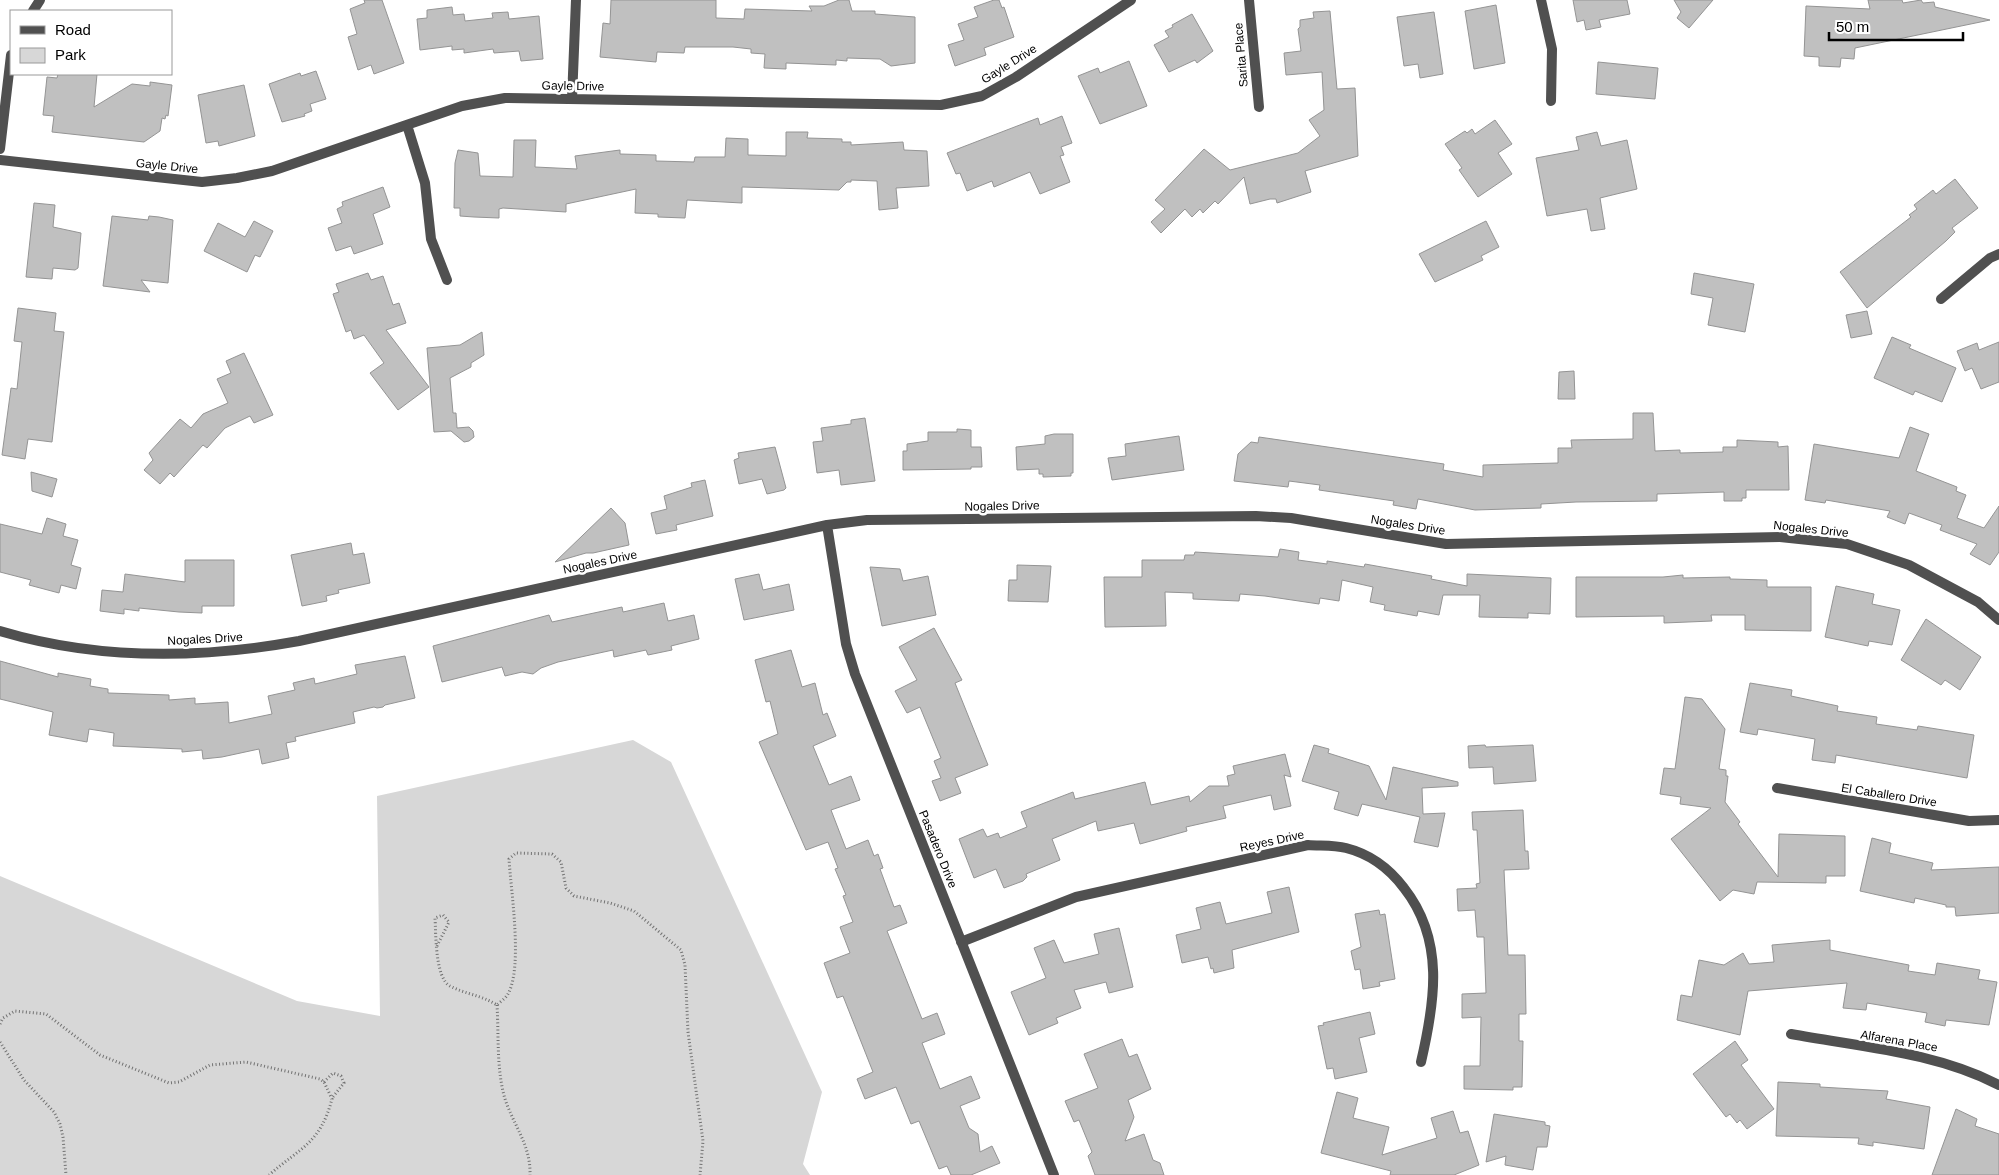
<svg xmlns="http://www.w3.org/2000/svg" width="1999" height="1175" viewBox="0 0 1999 1175" font-family="Arial,sans-serif">
	<rect width="100%" height="100%" fill="#fff"/>
	<path fill="#d7d7d7" d="M633 740 671 762 822 1092 803 1164 810 1175H0V876L297 1001 380 1016 377 796Z"/>
	<path fill="#c0c0c0" stroke="#949494" d="M364 0H382L404 63 374 74 371 65 358 70 348 37 357 34 350 9 365 3Z
		M611 0H716V18L744 19 745 9 812 11 809 6H824L839 0H849L852 11H875V14L915 17V63L891 66 880 59 847 58V61L836 60V65L786 63V69L764 68 765 54 751 53V49L733 47H685L684 53 657 52 656 62 600 57 603 23 610 24Z
		M994 0H999L1002 8 1004 7 1014 37 984 48 986 55 955 66 948 45 964 40 958 24 978 17 974 7Z
		M1573 0H1627L1630 14 1599 20 1601 27 1586 30 1584 20 1577 22Z
		M1674 0H1713L1689 28 1677 18 1681 12Z
		M1868 0H1902L1903 3 1921 0 1923 3 1934 2 1935 7 1990 20 1855 48 1854 59 1841 58 1840 67 1819 66V57L1804 56 1806 6 1870 9Z
		M1496 5 1505 63 1474 69 1465 11Z
		M452 7 453 15 464 14 465 21 493 18 492 13 508 12 509 19 539 16 543 59 521 61 519 51 494 53 493 49 464 53V49L452 50V46L420 50 417 19 427 18V10Z
		M1330 11 1337 89 1355 88 1358 156 1305 171 1311 192 1277 203 1276 199H1270L1250 204 1244 177 1218 204 1215 201 1203 213 1200 209 1192 217 1185 209 1161 233 1151 222 1165 209 1155 200 1204 149 1230 170 1298 153 1320 136 1309 120 1324 110 1322 72 1286 75 1284 53 1301 51 1298 29 1300 27V20L1314 18 1313 12Z
		M1434 12 1443 74 1420 78 1418 64 1404 66 1397 17Z
		M1192 14 1213 51 1197 63 1195 60 1169 72 1154 45 1169 37 1165 31 1173 27 1172 25Z
		M1129 61 1147 106 1100 124 1078 76 1098 68 1100 73Z
		M1598 62 1658 68 1655 99 1596 94Z
		M316 71 326 99 310 104 312 111 304 114 305 116 282 122 269 84 300 73 301 76Z
		M58 74H97L94 107 132 84 150 86V82L172 85 168 116 166 115 165 119 162 118 160 131 144 142 52 132 54 116 43 115 47 77 57 78Z
		M244 85 255 136 219 146 218 141 206 143 198 95Z
		M1062 116 1072 143 1061 147 1064 155 1060 156 1070 182 1040 194 1030 172 994 187 992 181 967 191 960 173 956 174 947 153 1038 118 1040 125Z
		M1495 120 1512 144 1498 153 1512 174 1478 197 1459 170 1462 168 1445 144 1465 131 1467 133 1472 129 1475 134Z
		M786 132H808L807 138 842 139V142H851V145L903 142 904 150 927 151 929 186 896 188 898 208 879 210 877 181 851 180V182H847L839 190 742 187V203L687 200 685 218 658 217V214L635 213 636 189 566 204V212L503 208 499 209V218L474 217 460 216V208H454L455 163 458 150 478 153 480 176 513 177 514 140H536L535 167 577 169 575 156 620 150V154L656 155V161L694 162 695 157H725L726 138 748 139V155L786 156Z
		M1597 132 1601 146 1627 140 1637 189 1600 198 1605 229 1591 231 1587 209 1547 216 1536 158 1579 150 1576 137Z
		M1955 179 1978 208 1952 228 1955 232 1946 241 1867 308 1840 272 1911 217 1909 215 1917 209 1914 205 1933 190 1936 194Z
		M383 187 390 207 373 214 383 244 354 254 351 246 336 251 328 228 342 223 337 209 343 206 342 202Z
		M34 203 55 205 53 227 81 233 78 268 75 270 53 268 52 279 26 277Z
		M112 216 148 220 149 216 159 217 173 220 168 283 141 280 150 292 103 286Z
		M254 221 273 231 260 257 255 255 247 272 204 251 218 223 245 237Z
		M1486 221 1499 247 1481 256 1483 260 1435 282 1419 254Z
		M368 273 371 280 383 276 393 305 399 303 406 323 386 330 429 387 398 410 370 373 384 363 364 335 354 339 351 330 346 332 333 294 339 292 336 284Z
		M1694 273 1754 284 1745 332 1708 325 1713 298 1691 294Z
		M18 308 56 313 54 331 64 332 52 442 28 439 25 459 2 455 11 388 17 389 22 342 14 341Z
		M1867 311 1872 334 1851 338 1846 315Z
		M482 332 484 355 471 363V367L450 378 453 413H456L457 428 469 427 473 431 474 437 469 441 464 442 451 431 434 432 427 348 460 345Z
		M1892 337 1911 345 1909 348 1956 368 1942 402 1915 391 1913 395 1874 378Z
		M1999 342V382L1981 389 1972 368 1965 371 1957 351 1977 343 1979 350Z
		M244 353 273 415 254 423 250 416 225 428 207 448 203 445 174 477 170 473 160 484 144 470 153 460 149 453 180 419 191 428 203 414 228 403 217 379 231 373 226 361Z
		M1574 371 1575 399H1558L1559 372Z
		M1633 413H1653L1655 451 1680 450V453L1723 452V447H1737V440L1778 442V447L1788 446 1789 490H1746V498H1742V501H1724V492L1657 494V501L1576 502 1541 504V508L1475 510 1418 499 1416 509 1393 505 1394 501 1319 490 1320 485 1289 481 1288 487 1234 481 1238 454 1251 442 1258 443 1259 437 1444 464 1443 470 1483 477V465L1558 463V448H1572L1571 440 1633 439Z
		M865 418 875 481 841 485 839 470 817 473 813 442 823 441 821 428 851 424V420Z
		M1910 427 1929 434 1916 471 1957 487 1956 491 1966 495 1957 518 1984 528 1999 506V552L1990 565 1970 554 1977 544 1940 530 1942 525 1909 513 1905 524 1887 517 1890 511 1826 500 1825 503 1805 500 1814 444 1899 458Z
		M957 429 971 430V447H981L982 467H971V469L903 470V451H907V444L928 441V432H957Z
		M1054 434H1073V473H1071V476L1043 477V474H1039V469L1017 470 1016 447 1045 444V436Z
		M1179 436 1184 470 1112 480 1108 458 1126 456 1125 444Z
		M775 447 786 488 784 490 767 494 762 479 739 484 734 460 739 458 738 453Z
		M31 472 57 479 52 497 32 491Z
		M705 480 713 516 676 525 677 530 656 534 651 513 667 509 664 496 692 487 691 483Z
		M611 508 625 523 629 545 593 553H586L555 562Z
		M47 518 66 524 63 536 78 540 71 565 81 568 76 589 61 585 59 593 29 585 31 580 0 572V524L42 534Z
		M351 543 353 555 364 553 370 583 338 590 339 593 326 596 327 601 302 606 291 555Z
		M1280 549 1299 552 1298 560 1327 564V561L1364 567 1365 564 1432 576 1431 579 1467 586V574L1551 578 1550 614 1528 613V618L1479 617 1480 595H1443L1439 615 1418 611 1417 616 1384 610 1385 605 1370 602 1373 587 1342 580 1339 601 1320 598 1319 604 1265 596 1240 594 1239 601 1193 599V593L1165 592 1166 626 1105 627 1104 577H1142V560H1184L1185 555H1194L1195 552 1278 557Z
		M185 560H234V606H202V613L179 612 139 608V611L124 609V614L100 611 102 590 123 592 125 574 185 582Z
		M1017 565 1051 566 1048 602 1008 601 1009 580H1017Z
		M870 567 900 569 903 581 928 576 936 615 882 626Z
		M759 574 763 590 789 584 794 610 744 620 735 579Z
		M1683 575V578L1730 577V579L1767 580V587H1811V631L1745 630V615H1711L1712 621 1664 623V616L1576 617V577H1663Z
		M1836 586 1874 594 1872 604 1900 610 1892 645 1869 641 1868 646 1825 637Z
		M664 603 668 621 694 615 699 639 671 646 672 650 648 655 646 650 614 657 613 650 558 662 541 668 533 674 522 672 505 676 502 667 442 682 433 646 549 615 552 622 622 607 623 612Z
		M1926 619 1981 657 1960 690 1945 680 1941 685 1901 660Z
		M934 628 962 680 955 683 988 765 955 778 961 793 940 801 932 781 941 778 934 761 941 758 920 707 907 713 895 691 917 680 899 647Z
		M791 650 802 687 815 683 823 715 827 713 836 736 813 746 829 785 851 776 860 800 831 810 846 849 868 840 874 856 878 854 883 868 880 869 894 907 900 905 907 923 887 931 922 1019 937 1013 945 1034 922 1043 940 1089 971 1076 980 1098 960 1106 969 1128 978 1134 980 1152 992 1146 1000 1163 971 1175H951L947 1166 939 1169 919 1121 911 1124 896 1087 865 1099 857 1079 873 1072 843 996 837 998 824 963 850 953 840 927 853 922 843 896 846 895 835 869 838 868 828 842 806 850 759 742 778 734 770 701 766 702 755 660Z
		M405 656 415 698 385 705 383 707 377 708 374 707 353 712 355 723 295 737 296 741 286 743 289 758 262 764 259 749 222 757 203 759 202 750 182 752V749L113 746 114 733 89 729 87 742 49 735 53 712 0 699V661L58 677V673L91 679 90 686 108 689V693L169 695V700L195 698V704L228 702 229 723 272 714 268 696 295 690 293 683 314 678 315 684 357 674 355 665Z
		M1750 683 1792 690 1791 696 1838 706 1837 711 1877 717 1876 724 1917 730 1918 726 1974 735 1967 778 1836 755 1835 763 1812 760 1815 739 1758 729 1757 735 1740 732Z
		M1685 697 1702 699 1725 729 1719 769 1726 770V776H1728L1725 802 1740 822 1738 824 1778 877 1779 834 1845 836V876H1826V883L1757 882 1754 894 1733 890 1720 901 1671 839 1711 808 1680 804 1681 797 1660 794 1664 768 1675 769Z
		M1314 745 1329 749 1328 753 1369 766 1386 800 1393 767 1458 782V786L1422 788 1423 814 1445 813 1438 847 1414 842 1420 817 1362 804 1358 816 1334 809 1339 792 1302 781Z
		M1485 745 1486 747 1533 745 1536 781 1494 784 1493 767 1469 768 1468 746Z
		M1285 754 1291 777 1284 775 1291 806 1274 810 1271 795 1223 806 1226 818 1186 827 1187 831 1140 844 1134 823 1098 831 1096 821 1052 839 1060 860 1026 874 1027 877 1023 881 1004 888 996 869 974 878 959 839 983 829 987 837 998 833 1000 838 1027 827 1021 812 1073 792 1075 799 1145 782 1151 805 1189 796 1190 802 1209 786H1229L1227 776 1235 774 1233 766Z
		M1523 810 1525 851H1528L1529 869 1504 870 1508 955H1525L1526 1014H1519V1041H1523L1522 1087H1513V1090L1464 1089V1066H1480L1481 1017 1462 1018V994L1486 993 1484 937H1477L1475 910 1458 911 1457 889 1477 888 1476 884 1480 883 1477 830H1473L1472 812Z
		M1872 838 1891 843 1889 853 1933 863 1931 870 1999 867V913L1956 916 1955 907H1946V905L1915 898 1914 903 1860 891Z
		M1289 887 1299 932 1232 950 1234 968 1214 973 1213 968 1211 969 1208 957 1182 963 1176 935 1201 929 1196 908 1220 902 1226 924 1272 913 1267 892Z
		M1379 910 1380 915 1385 914 1395 979 1379 982 1380 986 1363 989 1360 969 1355 970 1351 951 1361 947 1355 914Z
		M1119 928 1133 987 1109 993 1106 982 1074 990 1081 1008 1056 1018 1058 1023 1029 1035 1011 992 1046 978 1034 948 1054 940 1064 963 1099 954 1094 934Z
		M1830 940V950L1909 965 1908 971 1935 975 1937 963 1980 970 1978 979 1997 982 1989 1025 1946 1020 1945 1026 1925 1022 1927 1013 1867 1003 1866 1010 1843 1008 1847 983 1748 991 1740 1035 1677 1020 1681 995 1692 997 1699 960 1724 965 1743 953 1749 964 1774 962 1772 945Z
		M1370 1012 1375 1034 1359 1038 1367 1072 1335 1079 1333 1068 1327 1069 1318 1026 1324 1025 1323 1023Z
		M1122 1039 1129 1057 1137 1054 1151 1089 1128 1100 1134 1117 1125 1141 1144 1134 1153 1160 1160 1163 1164 1175H1095L1088 1156 1092 1152 1079 1120 1074 1122 1065 1101 1098 1088 1084 1054Z
		M1735 1041 1748 1060 1741 1065 1774 1109 1747 1129 1740 1120 1737 1123 1730 1114 1726 1117 1693 1074Z
		M1778 1082 1820 1084V1087L1888 1091 1886 1099 1930 1107 1924 1149 1873 1142V1146L1858 1144 1859 1138 1776 1136Z
		M1337 1092 1358 1098 1353 1118 1389 1127 1382 1155 1437 1138 1431 1118 1453 1111 1460 1133 1468 1131 1479 1165 1454 1175H1390L1391 1171 1321 1153Z
		M1956 1109 1977 1119 1975 1126 1999 1134V1175H1932Z
		M1494 1114 1545 1122V1125L1550 1126 1547 1147H1537L1533 1170 1505 1165 1506 1156 1486 1162Z"/>
	<g fill="none" stroke-linecap="round" stroke-linejoin="round">
		<path stroke="#727272" stroke-width="3" stroke-dasharray="1 2.5" stroke-linecap="butt" d="M437 946 449 922 443 915 435 918C436 934 435 978 450 986 465 994 481 995 497 1005 500 1002 506 998 508 994 523 967 511 892 509 859L516 853 552 854 561 862 566 888 574 896 610 903 634 911 681 950 685 965 688 1032 703 1141 700 1175
			M497 1005C499 1036 496 1072 506 1102 515 1127 531 1147 530 1175
			M0 1024 3 1018 15 1011 46 1014 100 1055 169 1083 179 1082 210 1065 246 1062 320 1079 324 1082 332 1099C320 1144 301 1147 269 1175
			M0 1042 24 1080 54 1112 60 1124 63 1137 66 1175
			M324 1082 333 1073 341 1076 344 1083 332 1098"/>
		<path stroke="#505050" stroke-width="10" d="M1249 0 1259 107
			M1541 0 1552 49 1551 101
			M33 11 40 0
			M572 99 576 0
			M407 125 425 183 431 239 447 280
			M0 149 11 55
			M0 160 202 182 237 178 272 171 462 106 505 98 941 105 982 96 1016 77 1131 0
			M1941 299 1990 258 1999 254
			M827 525 846 644 855 674 1054 1175
			M0 631C97 660 200 659 299 641L827 525 867 520 1256 516 1291 518 1446 544 1780 537 1847 544 1909 565 1978 602 1999 620
			M1777 788 1969 821 1999 820
			M961 942 1076 897 1308 845C1320 846 1334 845 1346 848 1370 854 1389 868 1404 888 1445 940 1435 1002 1421 1062
			M1791 1034C1861 1047 1935 1052 1999 1085"/>
	</g>
	<g text-anchor="middle" stroke-width="5" stroke-linejoin="round" paint-order="stroke">
		<g font-size="12" fill="#000" stroke="#fff">
			<text transform="translate(1241 55) rotate(-95)" y="4">Sarita Place</text>
			<text transform="translate(1009 64) rotate(-32)" y="4">Gayle Drive</text>
			<text transform="translate(573 86) rotate(1)" y="4">Gayle Drive</text>
			<text transform="translate(167 166) rotate(6)" y="4">Gayle Drive</text>
			<text transform="translate(1002 506) rotate(-1)" y="4">Nogales Drive</text>
			<text transform="translate(1408 525) rotate(9)" y="4">Nogales Drive</text>
			<text transform="translate(1811 529) rotate(6)" y="4">Nogales Drive</text>
			<text transform="translate(600 562) rotate(-12)" y="4">Nogales Drive</text>
			<text transform="translate(205 639) rotate(-3)" y="4">Nogales Drive</text>
			<text transform="translate(1889 795) rotate(9)" y="4">El Caballero Drive</text>
			<text transform="translate(1272 841) rotate(-12)" y="4">Reyes Drive</text>
			<text transform="translate(938 849) rotate(68)" y="4">Pasadero Drive</text>
			<text transform="translate(1899 1041) rotate(10)" y="4">Alfarena Place</text>
		</g>
	</g>
	<rect x="10" y="10" width="162" height="65" fill="#ffffff" stroke="#999999"/>
	<rect x="20" y="26" width="25" height="8" fill="#505050" stroke="#999999"/>
	<text x="55" y="35" font-size="15" fill="#000000">Road</text>
	<rect x="20" y="48" width="25" height="15" fill="#d7d7d7" stroke="#999999"/>
	<text x="55" y="60" font-size="15" fill="#000000">Park</text>
	<path d="M1829 32v8h134v-8" fill="none" stroke="#000000" stroke-width="2.5"/>
	<text x="1836" y="32" font-size="15" fill="#000000" stroke="#ffffff" stroke-width="4" paint-order="stroke">50 m</text>
</svg>
